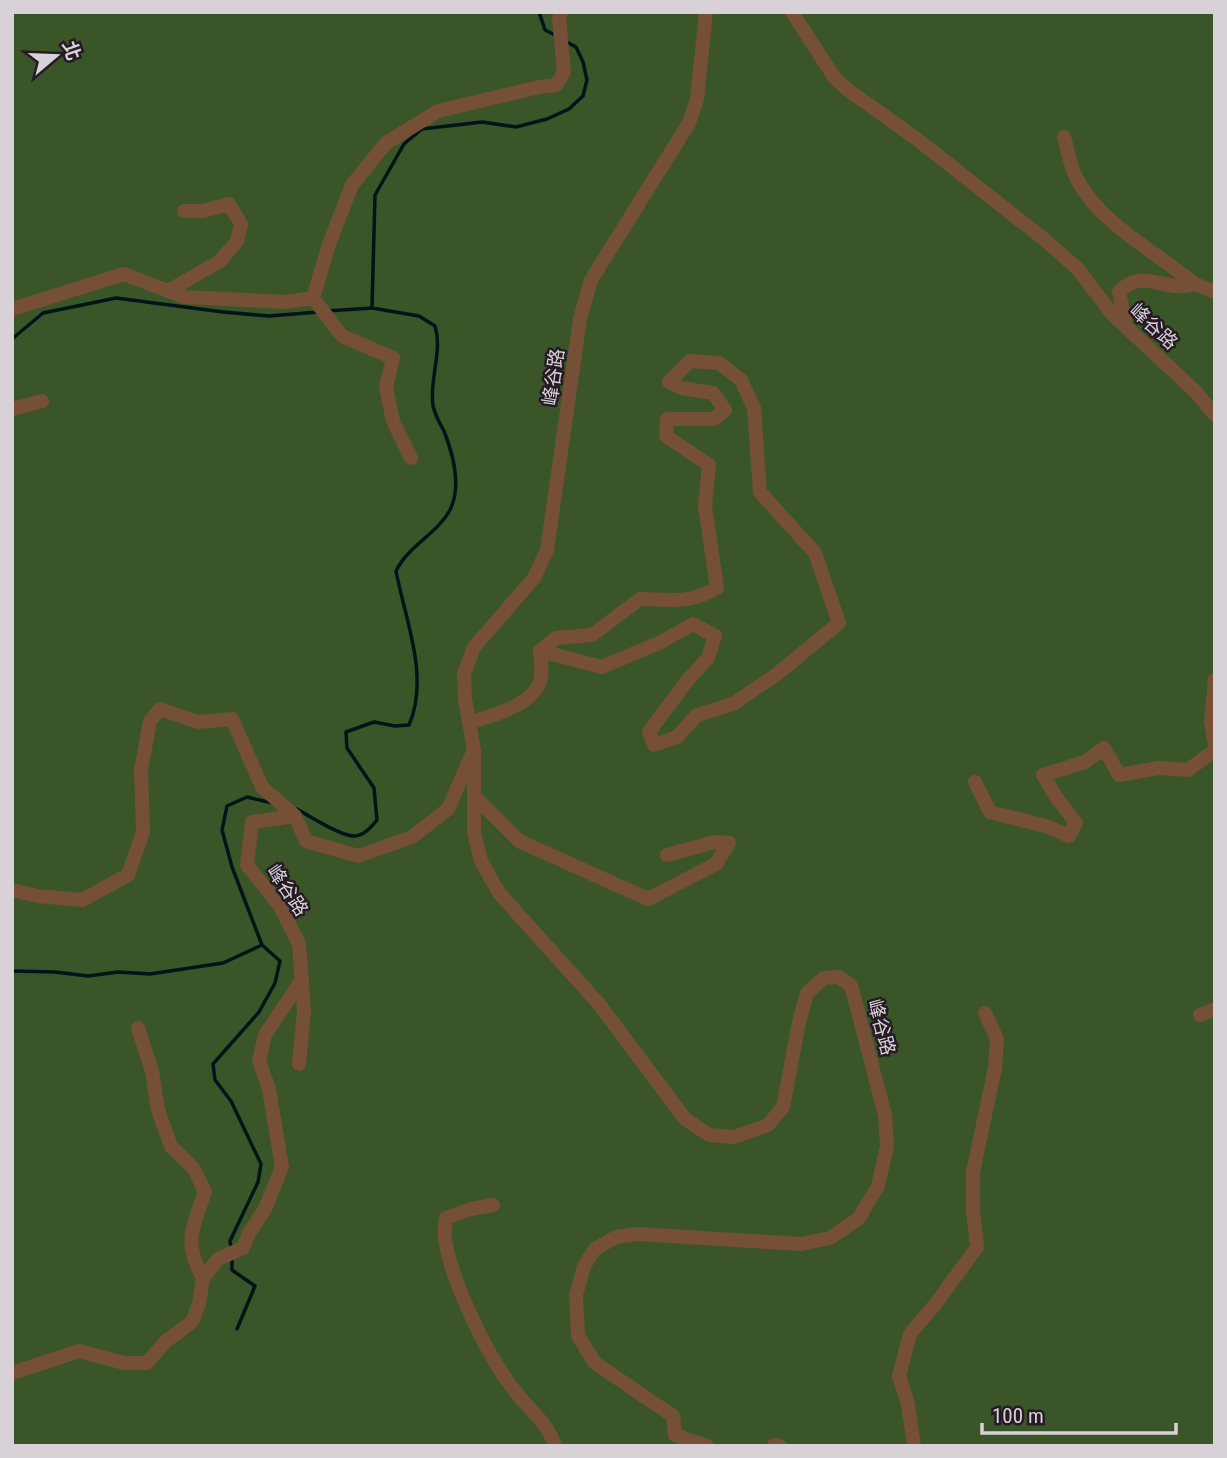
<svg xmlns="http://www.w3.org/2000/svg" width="1227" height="1458" viewBox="0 0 1227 1458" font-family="'Roboto Condensed','Noto Sans TC',sans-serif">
	<rect width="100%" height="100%" fill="#261b25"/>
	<path fill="#3a5628" d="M12 12H1215V1446H12Z"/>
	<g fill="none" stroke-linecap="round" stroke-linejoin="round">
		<path stroke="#001519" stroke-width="3.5" d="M539 12 545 30 555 35
			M327 311 372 308
			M12 339 43 313 116 298 223 312 269 316 319 312
			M297 809C309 816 340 836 354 836 364 836 371 827 377 820L374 788 347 748 346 732 374 722 395 726 409 725C430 677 405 619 396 571 408 546 437 534 450 510 462 486 453 454 444 431 440 424 435 414 433 406 429 379 443 351 435 326L419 316 372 308 375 195 404 144 422 129 482 122 516 127 547 119 569 109 583 96 587 80 583 62 576 47 565 41
			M12 971 55 972 88 976 118 972 150 974 223 963 262 945 232 867 222 830 227 806 247 797 272 803
			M231 1247 230 1241 258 1182 261 1164 231 1101 215 1080 213 1064 259 1012 275 983 280 961 262 945
			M232 1258V1270L255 1286 237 1329"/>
		<path stroke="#755037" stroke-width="14" d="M706 12 697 99 689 123 591 280 580 319 547 550 534 578 474 647 464 674 465 699 474 750V832L481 861 499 893 599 1004 685 1119 709 1135 734 1137 768 1125 783 1107 799 1022 807 993 824 978 838 977 851 985 885 1115 887 1146 878 1186 859 1218 830 1238 801 1244 637 1234 616 1237 595 1249 584 1266 576 1295 578 1336 595 1363 673 1416 675 1435 707 1446
			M792 12 834 77 848 90 918 140 1045 240 1078 269 1112 314 1195 391 1215 415
			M1064 137C1068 150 1070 167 1077 179 1100 224 1157 253 1195 284 1166 294 1143 266 1119 292L1126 326
			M1195 284 1215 292
			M168 291 220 261 237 241 241 224 229 204 203 211H184
			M313 298 342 336 393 358 386 387 393 421 411 458
			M12 309 124 274 184 297 286 302 313 298 329 244 352 185 386 143 438 111 539 87 556 85 564 72 559 19 561 12
			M12 409 42 401
			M1215 680 1211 722 1215 745
			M469 723C492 715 522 709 537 688 544 679 541 662 540 651L556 638 592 635 640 599C671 600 689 604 717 588L705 506 709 465 666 436 667 419H714L725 410 713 393 681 388 669 382 690 361 719 363 741 380 754 408 760 492 815 553 839 623 777 674 733 704 697 715 677 737 654 745 649 732 686 682 708 658 715 636 693 624 661 642 602 667 540 651
			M975 782 990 812 1046 826 1069 836 1076 823 1056 797 1043 775 1085 762 1104 748 1119 775 1159 768 1188 770 1215 750
			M474 796 519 841 648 899 716 864 729 843 714 842 667 855
			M12 890 38 896 82 900 128 875 143 832 141 770 150 721 160 709 198 722 232 719 262 787 295 816
			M1200 1015 1215 1009
			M138 1028 152 1071 158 1110 171 1146 194 1169 205 1192C192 1229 183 1242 203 1278
			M299 1064 304 1011 299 944 280 906 247 865 252 822 295 816 306 841 358 856 412 837 448 809 472 754
			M493 1205 471 1209 446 1218C445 1225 444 1233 445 1239 451 1281 488 1357 514 1390 528 1409 548 1423 555 1446
			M12 1373 79 1351 124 1363H147L166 1341 192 1322 199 1304 203 1278 218 1259 243 1248 249 1233 265 1209 282 1167 269 1089 259 1061 265 1035 302 979
			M774 1445 780 1446
			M914 1446 908 1404 899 1376 910 1334 937 1302 977 1247 973 1211V1172L995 1068 997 1039 985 1013"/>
	</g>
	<g text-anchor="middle" stroke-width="5" stroke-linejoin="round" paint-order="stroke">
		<g font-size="19" fill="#d8d1d7" stroke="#261b25">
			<text transform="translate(1154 326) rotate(43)" y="7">峰谷路</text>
			<text transform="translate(553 377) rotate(-82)" y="7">峰谷路</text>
			<text transform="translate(288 890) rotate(56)" y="7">峰谷路</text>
			<text transform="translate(882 1027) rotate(75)" y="7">峰谷路</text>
		</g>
	</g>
	<rect width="1227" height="1458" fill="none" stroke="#d8d1d7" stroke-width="28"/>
	<g transform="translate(56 56) rotate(71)" stroke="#261b25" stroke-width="5" paint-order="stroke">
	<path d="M0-5L12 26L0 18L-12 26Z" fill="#d8d1d7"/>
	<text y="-10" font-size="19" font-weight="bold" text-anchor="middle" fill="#d8d1d7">北</text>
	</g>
	<path d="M982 1423v10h194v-10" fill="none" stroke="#d8d1d7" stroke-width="3.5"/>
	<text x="992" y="1423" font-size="21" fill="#d8d1d7" stroke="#261b25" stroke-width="5" paint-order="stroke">100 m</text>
</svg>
